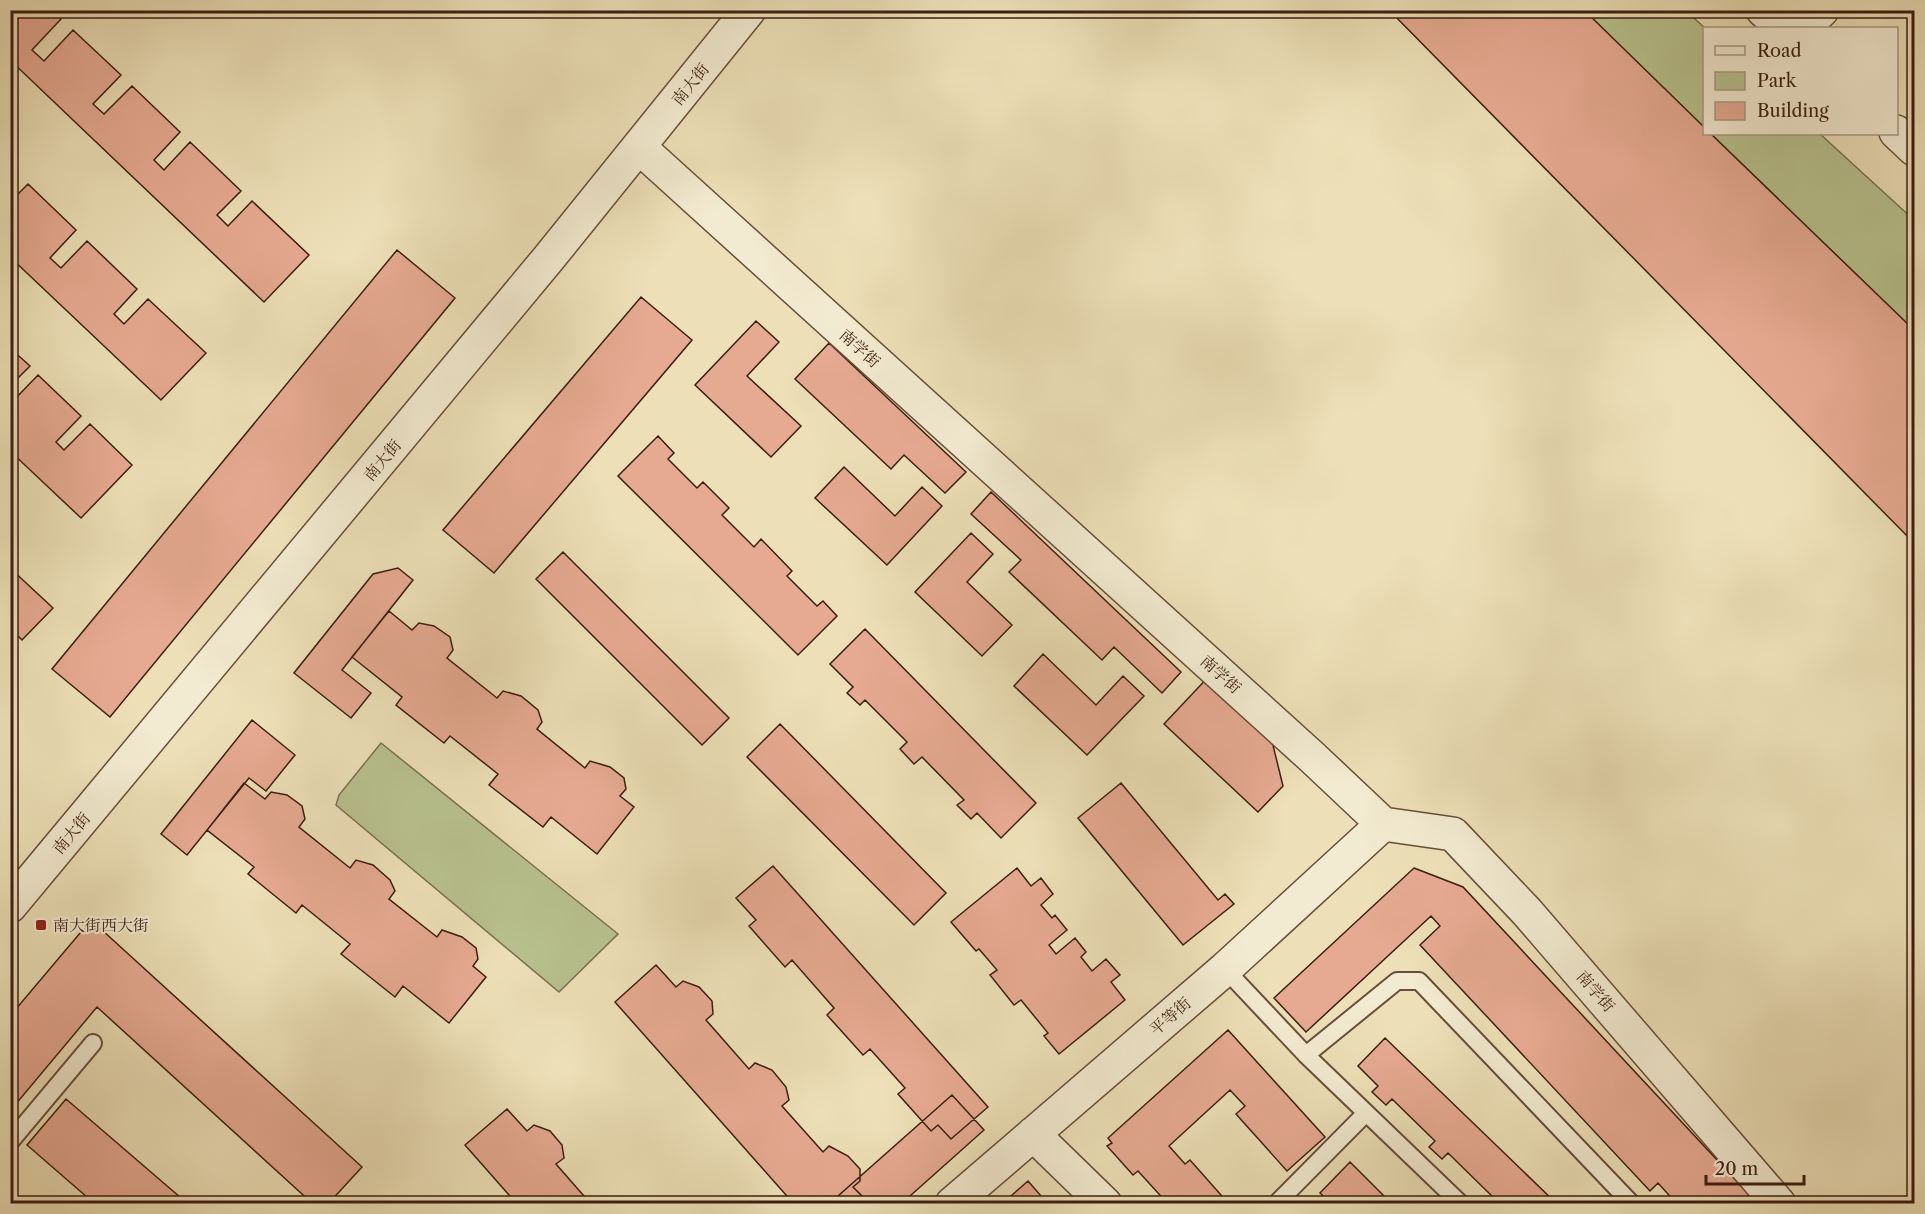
<svg xmlns="http://www.w3.org/2000/svg" width="1925" height="1214" viewBox="0 0 1925 1214" font-family="'Libre Caslon Text','Noto Serif SC',serif">
	<rect width="100%" height="100%" fill="#ede0b8"/>
	<filter id="stains"><feTurbulence type="fractalNoise" baseFrequency=".00333" numOctaves="4"/><feColorMatrix values="0 0 0 0 .2 0 0 0 0 .09 0 0 0 0 .02 0 0 0 .5 -.17"/></filter>
	<radialGradient id="worn" r=".72"><stop offset=".6" stop-color="#630" stop-opacity="0"/><stop offset="1" stop-color="#630" stop-opacity=".3"/></radialGradient>
	<path fill="#b8c28f" stroke="#7a7050" stroke-width="1.5" d="M1584 11H1686L1705 28 1704 127Z
		M1711 134H1820L1914 220V330Z
		M381 743 618 934 559 992 336 805 339 795Z"/>
	<path fill="#e6aa92" stroke="#3b1e11" stroke-width="1.5" d="M10 10H53L61 19 32 50 44 61 73 30 121 75 93 104 104 114 132 86 180 132 154 160 164 170 190 142 241 191 217 215 228 226 252 201 309 255 264 302 10 60Z
		M1389 10H1584L1704 127V134H1711L1914 330V543Z
		M28 184 76 230 50 258 61 268 87 241 137 289 114 314 124 324 148 299 206 353 161 400 10 257V202Z
		M397 250 455 298 110 717 52 669Z
		M641 297 692 340 494 573 443 530Z
		M756 321 779 342 747 376 801 426 771 457 695 385Z
		M829 343 966 472 945 493 904 455 891 469 795 379Z
		M10 348 30 366 10 386Z
		M38 375 81 416 56 442 64 450 90 424 132 465 81 518 10 451V401L12 402Z
		M658 436 674 453 668 459 697 488 703 482 729 508 722 515 754 547 761 539 792 571 787 576 817 606 823 601 837 616 798 655 618 476Z
		M844 467 895 516 922 487 942 506 887 565 815 498Z
		M991 492 1181 672 1162 693 1114 647 1102 660 1009 572 1021 560 971 514Z
		M971 533 993 554 967 582 1012 625 982 656 915 592Z
		M563 552 729 718 702 745 536 579Z
		M10 568 53 608 22 640 13 631 10 633Z
		M398 568 413 580 342 670 371 693 351 718 294 673 373 574Z
		M389 611 412 630 419 623 434 626 450 637 453 650 447 658 497 698 503 691 521 696 538 710 542 722 537 729 585 768 590 761 610 767 624 778 626 789 620 796 634 807 597 854 551 817 543 827 489 785 498 774 450 736 444 743 396 705 402 697 352 657Z
		M865 629 1036 803 1001 838 977 813 971 819 957 805 964 800 922 757 914 764 900 749 907 742 865 700 860 705 847 693 853 687 830 664Z
		M1043 654 1096 705 1123 676 1144 696 1087 755 1014 686Z
		M1211 674 1269 729 1283 786 1258 812 1164 724Z
		M252 720 295 755 266 791 249 778 187 855 161 834Z
		M780 724 946 893 914 925 747 757Z
		M244 783 265 799 271 792 287 795 302 806 305 819 299 827 350 868 356 860 373 865 390 880 395 891 389 899 437 937 442 930 462 937 476 948 478 959 473 966 486 977 449 1023 403 986 395 997 341 954 350 944 302 905 296 913 248 874 254 867 207 830Z
		M1121 783 1218 900 1225 894 1234 904 1183 945 1078 818Z
		M773 866 988 1107 951 1139 938 1125 931 1131 898 1094 905 1088 870 1049 863 1055 827 1015 834 1008 792 960 785 967 749 926 756 920 736 898Z
		M1017 868 1031 886 1041 878 1053 894 1041 905 1052 918 1055 915 1067 930 1049 945 1056 954 1075 938 1086 952 1081 957 1092 971 1106 959 1120 975 1111 982 1125 1000 1059 1054 1044 1036 1048 1033 1021 1000 1014 1005 990 975 997 970 979 949 976 951 951 922Z
		M1414 868 1463 887 1758 1204H1677L1658 1183 1650 1191 1420 945 1440 926 1431 916 1306 1032 1274 998Z
		M91 920 362 1167 328 1204H313L97 1007 10 1111V1016Z
		M656 965 676 987 683 981 699 987 712 1001 713 1014 706 1020 749 1069 755 1063 772 1070 786 1087 789 1100 782 1106 823 1152 829 1146 848 1156 860 1169V1181L853 1187 865 1199 860 1204H794L615 1002Z
		M1228 1030 1325 1137 1287 1171 1236 1114 1245 1106 1230 1090 1169 1146 1185 1164 1190 1160 1229 1204H1168L1138 1171 1133 1175 1107 1146 1112 1143 1108 1138Z
		M1385 1038 1557 1204H1493L1496 1200 1448 1153 1442 1159 1429 1147 1435 1141 1392 1099 1386 1105 1372 1092 1378 1086 1358 1066Z
		M952 1095 984 1130 901 1204H829Z
		M66 1099 188 1204H95L27 1145Z
		M507 1109 527 1131 534 1125 550 1131 562 1145 564 1158 556 1164 591 1204H517L465 1145Z
		M1350 1162 1392 1204H1332L1320 1193Z
		M1028 1181 1048 1204H1002Z"/>
	<g fill="none" stroke-linecap="round" stroke-linejoin="round">
		<g stroke="#684e3b" stroke-width="20">
			<path id="service" d="M1225 969 1306 1055 1461 1204
				M1306 1055 1397 981H1419L1632 1204
				M10 1142 93 1043
				M1276 1204 1366 1113"/>
		</g>
		<g stroke="#684e3b" stroke-width="36">
			<path id="minor" d="M1803 28 1822 10
				M639 147 1312 757 1383 824 1453 834 1527 912 1779 1204
				M1033 1134 1105 1204
				M952 1204 1225 969 1383 824"/>
		</g>
		<g stroke="#684e3b" stroke-width="36">
			<path id="tertiary" d="M1763 10 1783 28
				M1896 132 1914 149
				M10 906 548 259 749 10"/>
		</g>
		<use href="#service" stroke="#f3ebd1" stroke-width="16"/>
		<use href="#minor" stroke="#f3ebd1" stroke-width="33"/>
		<use href="#tertiary" stroke="#f3ebd1" stroke-width="33"/>
	</g>
	<rect fill="#8f2418" stroke="#f3ebd1" stroke-width="2" x="35" y="919" width="12" height="12" rx="3"/>
	<g text-anchor="middle" stroke-width="4.5" stroke-linejoin="round" paint-order="stroke">
		<g font-size="16" fill="#3b1e11" stroke="#f3ebd1">
			<text transform="translate(690 84) rotate(-51)" y="6">南大街</text>
			<text transform="translate(860 348) rotate(42)" y="6">南学街</text>
			<text transform="translate(382 460) rotate(-50)" y="6">南大街</text>
			<text transform="translate(1221 674) rotate(42)" y="6">南学街</text>
			<text transform="translate(71 833) rotate(-50)" y="6">南大街</text>
			<text transform="translate(1596 991) rotate(49)" y="6">南学街</text>
			<text transform="translate(1170 1016) rotate(-41)" y="6">平等街</text>
		</g>
		<g font-size="16" fill="#3b1e11" stroke="#f3ebd1" text-anchor="start">
			<text x="53" y="931">南大街西大街</text>
		</g>
	</g>
	<rect width="1925" height="1214" fill="none" stroke="#ede0b8" stroke-width="36"/>
	<rect x="12" y="12" width="1901" height="1190" fill="none" stroke="#3b1e11" stroke-width="3"/>
	<rect x="18" y="18" width="1889" height="1178" fill="none" stroke="#3b1e11" stroke-width="1.5"/>
	<rect x="1703" y="27" width="195" height="108" fill="#f3ebd1" stroke="#a99984" stroke-width="1.5"/>
	<rect x="1715" y="46" width="30" height="9" fill="#f3ebd1" stroke="#a99984" stroke-width="1.5"/>
	<text x="1757" y="57" font-size="18" fill="#3b1e11">Road</text>
	<rect x="1715" y="72" width="30" height="18" fill="#b8c28f" stroke="#a99984" stroke-width="1.5"/>
	<text x="1757" y="87" font-size="18" fill="#3b1e11">Park</text>
	<rect x="1715" y="102" width="30" height="18" fill="#e6aa92" stroke="#a99984" stroke-width="1.5"/>
	<text x="1757" y="117" font-size="18" fill="#3b1e11">Building</text>
	<path d="M1706 1175v9h98v-9" fill="none" stroke="#3b1e11" stroke-width="3"/>
	<text x="1715" y="1175" font-size="18" fill="#3b1e11" stroke="#f3ebd1" stroke-width="4.5" paint-order="stroke">20 m</text>
	<rect width="100%" height="100%" filter="url(#stains)"/>
	<rect width="100%" height="100%" fill="url(#worn)"/>
</svg>
